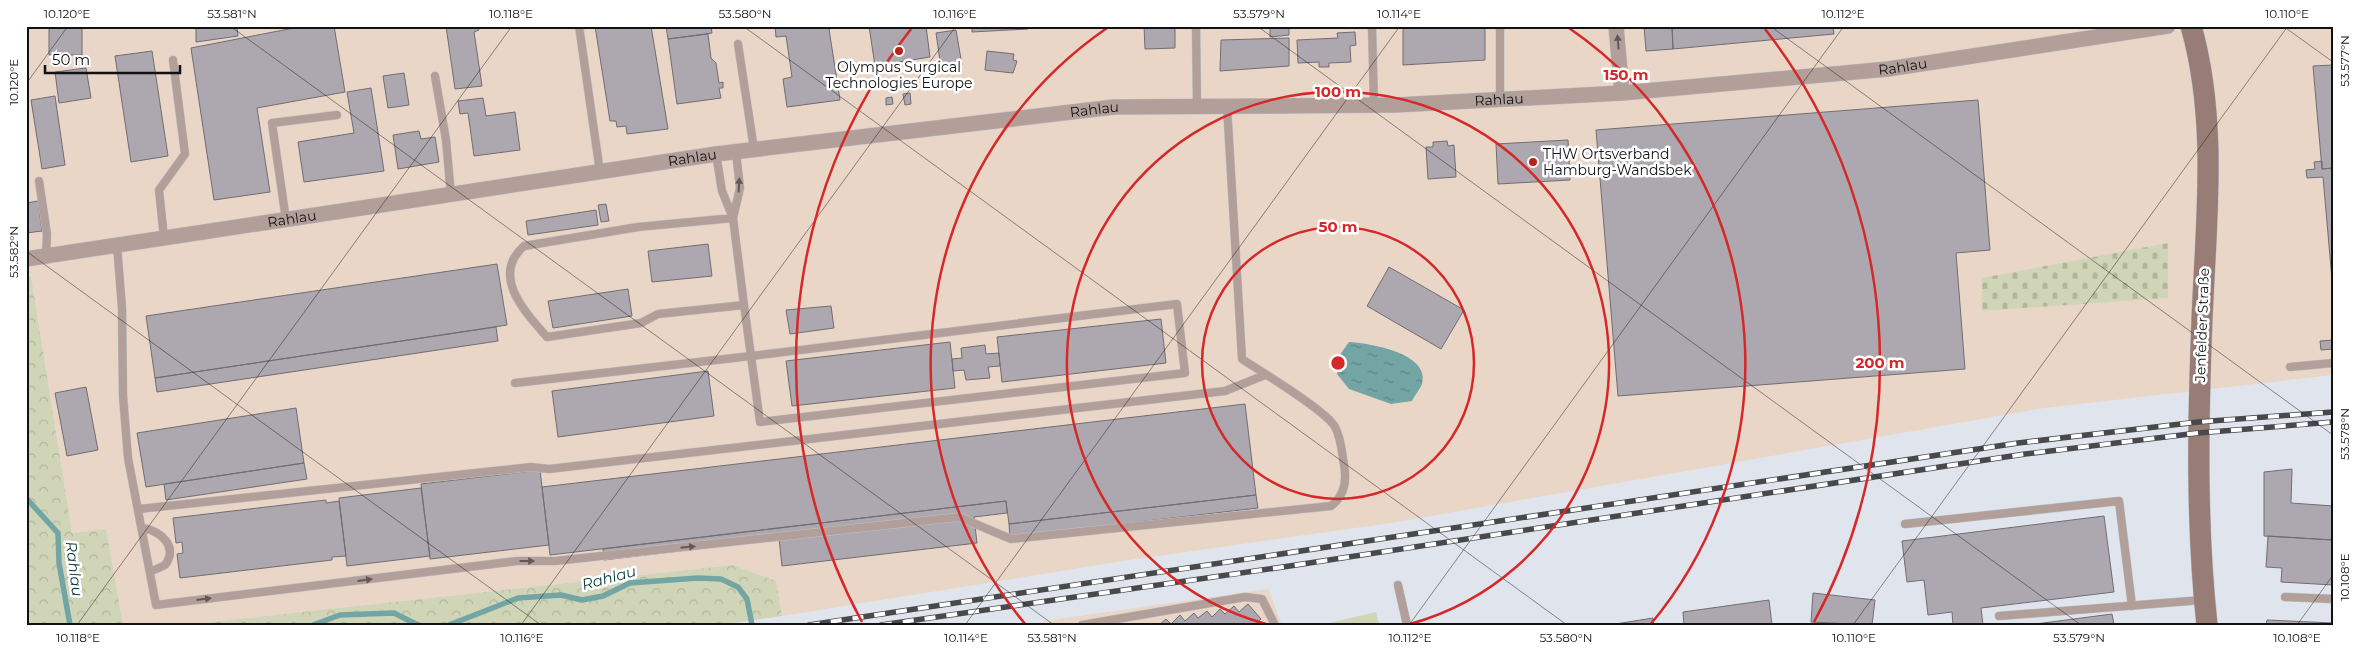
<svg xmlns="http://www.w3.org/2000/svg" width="2359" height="651" viewBox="0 0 2359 651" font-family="Montserrat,sans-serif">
	<defs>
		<pattern id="cemetery-stones" width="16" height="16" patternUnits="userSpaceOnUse" patternTransform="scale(1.25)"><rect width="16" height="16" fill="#d0d5b7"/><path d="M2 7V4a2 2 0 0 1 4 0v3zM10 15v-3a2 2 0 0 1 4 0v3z" fill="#b2b69c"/></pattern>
		<pattern id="park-crowns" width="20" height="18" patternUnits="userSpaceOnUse" patternTransform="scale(1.25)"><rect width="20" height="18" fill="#d0d5b7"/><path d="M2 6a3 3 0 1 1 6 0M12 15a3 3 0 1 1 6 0" fill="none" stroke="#b2b69c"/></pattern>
		<pattern id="water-ripples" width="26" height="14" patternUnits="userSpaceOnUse" patternTransform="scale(1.25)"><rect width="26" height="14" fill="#73a5a5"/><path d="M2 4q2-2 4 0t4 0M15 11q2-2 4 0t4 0" fill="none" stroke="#5d8585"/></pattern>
	</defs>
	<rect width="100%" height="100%" fill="#e0e4ec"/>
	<path fill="#ead6c7" d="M26 26H2333V375L2044 408 1391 523 1129 560 782 616 776 581 733 565 184 625H123L106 529 72 533 31 276 26 271Z
		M1268 589 1282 625H1029L1059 619Z"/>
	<path fill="url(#cemetery-stones)" d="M2168 243V298L1982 311V278Z"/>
	<path fill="url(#park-crowns)" d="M26 276H31L72 533 106 529 123 625H26Z
		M733 565 776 581 782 616 719 625H184Z"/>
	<path fill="#d0d5b7" d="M1376 612 1379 625H1330L1329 623Z"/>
	<path fill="url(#water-ripples)" d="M1349 342C1368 343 1431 353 1422 384 1420 389 1415 395 1412 401L1391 404 1349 389 1337 374 1339 356Z"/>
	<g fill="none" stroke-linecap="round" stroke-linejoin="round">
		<path stroke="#73a5a5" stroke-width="5.5" d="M26 498 58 533 59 563 70 625
			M313 625 340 615 394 613 418 625
			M449 625 518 598 561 595 582 600 603 596 630 583 698 578 721 579 738 587 747 599 752 625"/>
	</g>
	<path fill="#ada8af" stroke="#716d73" d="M49 26H82V55H49Z
		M196 26H237L238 36 196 42Z
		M304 26H334L345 92 257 108 270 192 214 200 191 48Z
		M446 26H478L479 30 474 32 482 86 455 89Z
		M595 26H651L668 129 627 134 626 126 617 127 616 121H610Z
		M666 26H711L712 33 668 39Z
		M775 26H845L829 29 840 100 787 107 783 79 792 77 786 36 776 37Z
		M869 26H926L930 57 875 66Z
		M972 26H1028V29L972 32Z
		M1144 26H1175V48L1145 49Z
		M1270 26H1289V35L1270 37Z
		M1403 26H1485V60L1403 65Z
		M1644 26H1672L1673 49 1646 51Z
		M1672 26H1833L1834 34 1673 49Z
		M956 30 962 65 941 68 936 33Z
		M1355 32 1356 45 1350 46 1351 62 1329 63V67H1319V62L1298 63 1297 40 1338 38 1337 33Z
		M708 34 711 58 716 63 719 83 723 82V88H719L721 98 677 104 668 39Z
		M1289 38V66L1220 71 1221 40Z
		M152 51 168 156 131 162 115 56Z
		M987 51 1014 54 1013 60 1017 61 1013 73 985 70Z
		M2333 65V168L2322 169 2313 66Z
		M86 68 91 98 59 103 55 72Z
		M404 73 409 105 388 108 383 76Z
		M371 88 384 171 304 182 298 142 354 133 347 92Z
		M910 93 911 104 905 105 903 94Z
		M55 96 65 165 42 169 31 100Z
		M892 97 893 104 886 105V98Z
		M483 98 486 116 515 112 520 150 474 156 468 113 460 114 458 101Z
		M1978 100 1990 250 1956 253 1965 369 1618 396 1596 130Z
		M419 131 421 139 435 137 439 162 398 169 393 135Z
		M1568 140 1570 180 1498 184 1496 144Z
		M1447 141 1448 146 1454 145 1456 177 1428 179 1426 147H1433V142Z
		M2322 161V169L2333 168V291L2323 177 2307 178 2306 170 2315 169 2314 162Z
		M38 201 42 231 26 233V203Z
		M606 204 609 221 601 222 598 205Z
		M596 210 598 225 528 235 526 221Z
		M708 244 712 276 652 282 648 251Z
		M497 264 507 325 155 378 146 316Z
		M1389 267 1464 310 1441 349 1367 306Z
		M628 289 632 316 553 328 548 301Z
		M831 306 834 328 790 334 786 310Z
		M1161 319 1166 363 1002 382 997 337Z
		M496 327 498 341 157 392 155 378Z
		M2333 340V349L2321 350 2320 341Z
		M950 342 955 388 792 406 786 361Z
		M985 345 986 354 999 353 1000 366 988 367 990 378 966 380 964 370 953 371 952 359 962 358 961 348Z
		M708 371 714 416 558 437 552 391Z
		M86 387 98 450 67 456 55 393Z
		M1245 404 1256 495 1009 524 1006 501 550 555 542 487Z
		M296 408 304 463 146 487 137 433Z
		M304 463 307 479 166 500 164 484Z
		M2292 469 2291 503 2333 506V540L2264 536V472Z
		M540 470 549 545 430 559 421 484Z
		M421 488 430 556 347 566 339 498Z
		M1256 495 1258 508 1010 537 1009 524Z
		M326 500V503L339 501 346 556 332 557V560L180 578 177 554 183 553 182 542 176 543 173 518Z
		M1006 501 1007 513 974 517 977 543 782 566 779 539 604 560 603 549Z
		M2104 516 2114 592 1981 608 1983 625H1953L1952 612 1928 615 1924 580 1907 582 1902 541Z
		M2268 536 2333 540V585L2281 582 2282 568 2266 567Z
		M1813 593 1875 600 1872 625 1811 622Z
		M1769 600 1772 625H1684L1683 612Z
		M1248 604 1261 619 1254 625H1159L1166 619 1171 624 1180 615 1185 621 1194 613 1198 618 1207 611 1212 617 1220 609 1225 614 1234 606 1239 612Z
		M2112 614 2114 625H2028Z
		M1653 618 1654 625H1609Z
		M2267 620 2333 623V625H2266Z"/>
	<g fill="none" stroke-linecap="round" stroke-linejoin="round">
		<g stroke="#bfc2c9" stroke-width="9">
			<path id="lane" d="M579 26 600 172
				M1196 26 1197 106
				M1372 26 1374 106
				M1500 26V100
				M738 44 754 149
				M435 76 446 140 451 195
				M716 154 722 191 733 218 744 305 658 314 641 323 547 337C526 313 490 276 524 246L638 227 733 218
				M39 181 47 234 46 256
				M733 218 740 188 736 152
				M286 220 272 123 337 115
				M164 238 159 190 185 154 173 60
				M117 245 122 308 123 396 128 458 156 605 517 561H555L959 517 1011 539 1331 506C1344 496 1347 481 1344 465 1342 453 1341 437 1335 427 1327 411 1260 371 1242 359L1227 106
				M2290 367 2333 363
				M515 383 751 356 760 422 1185 373 1177 304 751 356 744 305
				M139 509 531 467 549 469 1225 391 1265 375
				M1905 524 2119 501 2132 606
				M143 528C160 531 179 546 165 565L150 572
				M1398 585 1407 625
				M2285 597 2333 599
				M1999 616 2202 600
				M1082 625 1245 597 1262 599 1275 625"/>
		</g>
		<g stroke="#bfc2c9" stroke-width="16">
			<g id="street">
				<path d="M1616 26 1622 93"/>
				<path id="s1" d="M26 259 716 154 1114 107 1396 105 1622 93 1888 69 2168 26"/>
			</g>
		</g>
		<g stroke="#bfc2c9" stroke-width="22">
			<path id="secondary" d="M2191 26C2218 121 2206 222 2202 319 2198 421 2196 523 2207 625"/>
		</g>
		<use href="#lane" stroke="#b29f9a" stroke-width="8"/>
		<use href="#street" stroke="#b29f9a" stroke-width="15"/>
		<use href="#secondary" stroke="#987d76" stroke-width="21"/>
		<g stroke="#47494d" stroke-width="5.5">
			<path id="rail" d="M809 625 2018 443 2198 422 2333 412
				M881 625 1283 567 2025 454 2198 433 2333 422"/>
		</g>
		<use href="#rail" stroke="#fff" stroke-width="4" stroke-dasharray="11" stroke-linecap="butt"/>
	</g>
	<defs><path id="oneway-solid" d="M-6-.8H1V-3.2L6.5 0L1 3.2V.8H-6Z" transform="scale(1.25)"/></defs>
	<g fill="#615857">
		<use href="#oneway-solid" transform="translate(1618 42) rotate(-95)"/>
		<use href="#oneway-solid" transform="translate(739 185) rotate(-87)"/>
		<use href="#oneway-solid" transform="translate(688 547) rotate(-6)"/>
		<use href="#oneway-solid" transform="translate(527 561)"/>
		<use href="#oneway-solid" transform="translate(365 580) rotate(-7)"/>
		<use href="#oneway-solid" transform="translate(204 599) rotate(-7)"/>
	</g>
	<path fill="none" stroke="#101214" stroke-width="1" stroke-opacity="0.45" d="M230 26 1054 625M743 26 1567 625M1257 26 2081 625M1770 26 2333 435M2283 26 2333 62M26 84 68 26M26 251 541 625M26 624 27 625M77 625 512 26M521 625 956 26M965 625 1400 26M1409 625 1844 26M1853 625 2288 26M2297 625 2333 575"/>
	<g fill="none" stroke="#d62828" stroke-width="2.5">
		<circle cx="1338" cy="363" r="136"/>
		<path d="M1266 624A271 271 0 1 1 1410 624"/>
		<path d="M1026 625A407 407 0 0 1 1107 28M1569 28A407 407 0 0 1 1650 625"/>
		<path d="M862 622A542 542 0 0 1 911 29M1765 29A542 542 0 0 1 1814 622"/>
	</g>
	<g fill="#b32518" stroke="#fff" stroke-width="2">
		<circle cx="899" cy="51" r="5"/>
		<circle cx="1533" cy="162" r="5"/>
	</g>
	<g text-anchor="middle" stroke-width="5" stroke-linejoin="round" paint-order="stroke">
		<g font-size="14" fill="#101214" stroke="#fff">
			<text dy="5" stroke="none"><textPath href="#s1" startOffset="1889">Rahlau</textPath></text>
			<text dy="5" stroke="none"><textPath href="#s1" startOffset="1484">Rahlau</textPath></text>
			<text dy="5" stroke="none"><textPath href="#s1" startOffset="1079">Rahlau</textPath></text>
			<text dy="5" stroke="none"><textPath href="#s1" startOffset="674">Rahlau</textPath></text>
			<text dy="5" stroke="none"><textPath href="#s1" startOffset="269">Rahlau</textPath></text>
			<text transform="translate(2202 325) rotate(-88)" y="5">Jenfelder Straße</text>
		</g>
		<g font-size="14" fill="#101214" stroke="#fff">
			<text x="899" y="72">Olympus Surgical<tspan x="899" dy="16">Technologies Europe</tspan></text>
			<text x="1543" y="159" text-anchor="start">THW Ortsverband<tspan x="1543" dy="16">Hamburg-Wandsbek</tspan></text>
		</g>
		<g font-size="15" font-style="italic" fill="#093a3b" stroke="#fff">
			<text transform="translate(74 569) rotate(83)" y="5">Rahlau</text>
			<text transform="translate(609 578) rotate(-15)" y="5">Rahlau</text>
		</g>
	</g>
	<circle cx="1338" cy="363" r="8" fill="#d62828" stroke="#fff" stroke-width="2.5"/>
	<g font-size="15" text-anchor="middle" font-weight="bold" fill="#d62828" stroke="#fff" stroke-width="5" stroke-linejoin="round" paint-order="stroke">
		<text x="1626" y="80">150 m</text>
		<text x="1338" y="97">100 m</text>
		<text x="1338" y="232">50 m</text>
		<text x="1880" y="368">200 m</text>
	</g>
	<rect width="2359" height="651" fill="none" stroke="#ffffff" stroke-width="55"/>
	<path d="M45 65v8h135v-8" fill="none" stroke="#101214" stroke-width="2.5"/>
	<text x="52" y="65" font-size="15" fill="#101214" stroke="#ffffff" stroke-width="4" paint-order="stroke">50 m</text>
	<rect x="28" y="28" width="2304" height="596" fill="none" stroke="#101214" stroke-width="2"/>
	<g font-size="12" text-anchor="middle" fill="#101214">
		<text x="67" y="18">10.120°E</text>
		<text x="232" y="18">53.581°N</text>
		<text x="511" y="18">10.118°E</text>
		<text x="745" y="18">53.580°N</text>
		<text x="955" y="18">10.116°E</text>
		<text x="1259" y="18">53.579°N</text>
		<text x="1399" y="18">10.114°E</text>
		<text x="1843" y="18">10.112°E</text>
		<text x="2287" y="18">10.110°E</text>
		<text transform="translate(2345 61) rotate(-90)" y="4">53.577°N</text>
		<text transform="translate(14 82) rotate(-90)" y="4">10.120°E</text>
		<text transform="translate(14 252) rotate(-90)" y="4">53.582°N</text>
		<text transform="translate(2345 434) rotate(-90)" y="4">53.578°N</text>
		<text transform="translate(2345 577) rotate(-90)" y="4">10.108°E</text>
		<text x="78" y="642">10.118°E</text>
		<text x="522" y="642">10.116°E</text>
		<text x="966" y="642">10.114°E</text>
		<text x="1052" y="642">53.581°N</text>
		<text x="1410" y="642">10.112°E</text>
		<text x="1566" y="642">53.580°N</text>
		<text x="1854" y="642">10.110°E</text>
		<text x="2079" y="642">53.579°N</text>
		<text x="2297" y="642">10.108°E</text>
	</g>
</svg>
